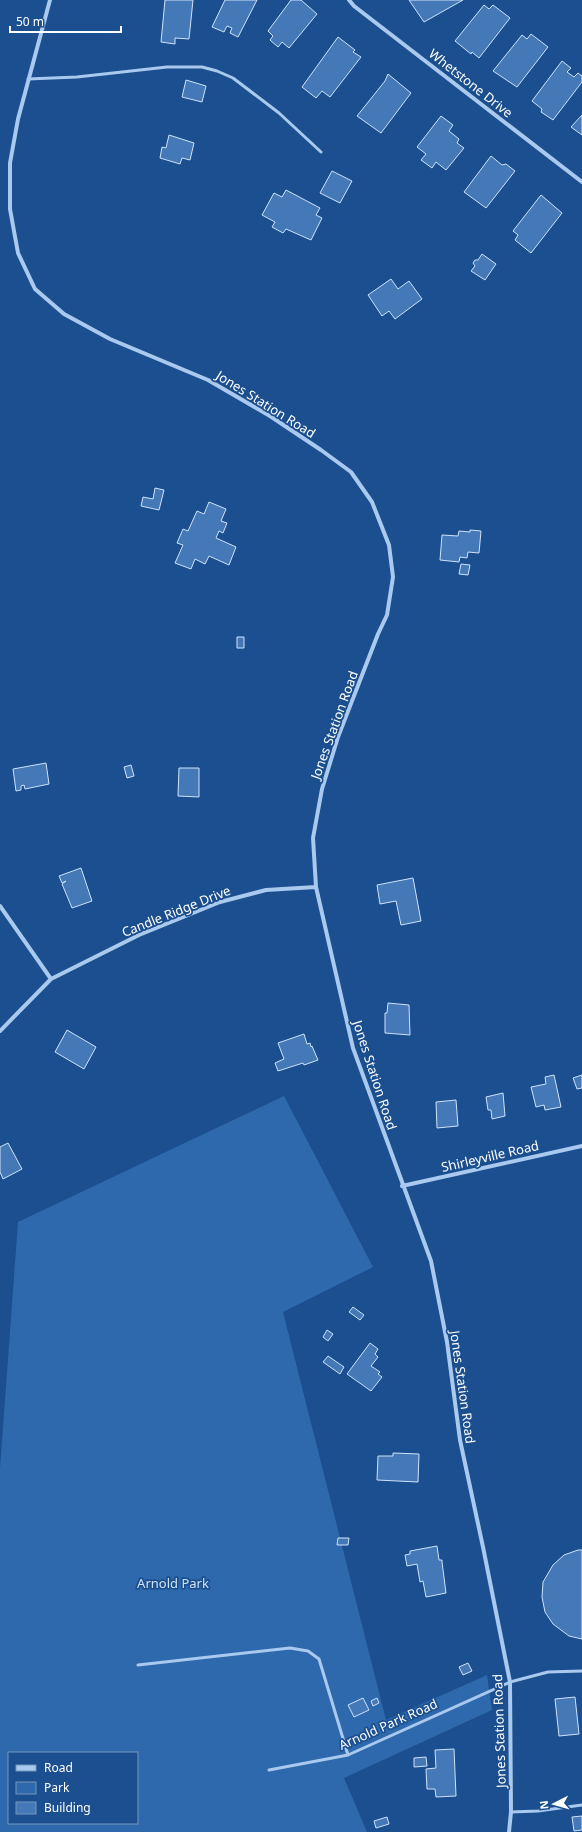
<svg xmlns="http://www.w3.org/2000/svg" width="582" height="1832" viewBox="0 0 582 1832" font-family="'Noto Sans',sans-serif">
	<rect width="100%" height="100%" fill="#1b4f8f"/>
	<path fill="#2e69ad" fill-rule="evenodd" d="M284 1096 373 1267 283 1312 386 1720 487 1675 492 1710 344 1778 367 1832H0V1468L18 1222ZM9 1753H137V1823H9Z"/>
	<path fill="#4478b7" stroke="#cfe3fa" d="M165 0H193L189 39 175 38V44L161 42Z
		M225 0H257L238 37 230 33 232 28 227 26 224 32 212 27Z
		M291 0H301L317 14 289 48 282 42 278 47 270 40 273 36 268 31Z
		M409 0H463L424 22Z
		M484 5 489 9 493 5 510 18 479 58 472 52 471 54 455 41Z
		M531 34 548 47 517 87 493 71 522 35 527 39Z
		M338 37 355 50 353 52 361 57 330 97 322 91 316 98 302 87Z
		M562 61 571 68 567 72 574 77 578 73 582 76V82L553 120 541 112 542 109 532 101Z
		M388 74 411 93 381 133 357 116 385 81Z
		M186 80 206 86 202 102 182 97Z
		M582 115V135L571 127Z
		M441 116 453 125 449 131 459 139 457 143 464 148 446 170 436 162 432 168 421 160 426 154 417 147Z
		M169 135 194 143 190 160 182 158 180 164 160 158 162 147 166 148Z
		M491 156 502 165 506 164 515 171 486 208 464 192Z
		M332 171 352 181 340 203 320 193Z
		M286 190 320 208 316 215 322 218 311 240 286 229 283 233 272 227 275 222 262 215 274 193 282 197Z
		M541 195 562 213 531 253 515 240 518 235 513 231Z
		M482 254 496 264 485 280 471 271 475 266 473 263 475 260H478Z
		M391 279 398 289 409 281 422 299 395 319 389 311 382 316 368 295Z
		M155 488 164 490 159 510 141 506 143 497 153 499Z
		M209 502 226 509 221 521 227 523 223 533 219 531 216 538 236 547 229 565 209 556 205 564 195 559 191 569 175 563 183 545 177 543 183 529 188 531 197 511 204 514Z
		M470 530 481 531 479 553 468 552 467 558 460 557 459 562 440 560 442 535 458 536 459 531 470 532Z
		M461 564 470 565 468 575 459 574Z
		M237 637H244V648H237Z
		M46 763 49 784 25 789 24 785 21 786V790L16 791 13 769Z
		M131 765 134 776 127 778 124 767Z
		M179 768H199V797L178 796Z
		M81 868 92 901 72 908 62 884 66 881 62 883 59 876Z
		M413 878 421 921 401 925 396 901 380 904 377 885Z
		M388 1003 409 1005 410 1035 385 1033V1013H387Z
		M67 1030 96 1047 84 1069 55 1052Z
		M304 1034 307 1044 310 1043 311 1047 312 1046 318 1060 304 1065 303 1063 278 1071 275 1063 284 1059 278 1043Z
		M554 1075 561 1107 545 1110 544 1105 536 1107 531 1087 546 1084 545 1077Z
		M582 1075V1088L577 1089 573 1078Z
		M503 1093 505 1116 492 1119 491 1110H488L486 1097Z
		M456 1100 458 1126 437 1128 436 1102Z
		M8 1143 22 1169 3 1179 0 1172V1147Z
		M353 1307 364 1315 360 1320 349 1312Z
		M327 1330 333 1334 328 1341 323 1337Z
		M370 1343 378 1349 375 1354 378 1357 371 1366 380 1372 378 1374 382 1377 371 1391 347 1374Z
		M328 1356 344 1367 340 1374 323 1362Z
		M393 1453 419 1454 418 1482 377 1480 378 1456H393Z
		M338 1538H349L348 1545H337Z
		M437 1546 439 1560H442V1562L446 1593 426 1597 423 1581 420 1582 417 1564 407 1566 405 1555 410 1554V1551Z
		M578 1550H582V1639L569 1636 553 1624 545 1612 542 1597 543 1582 553 1565 564 1555Z
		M468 1663 472 1671 463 1675 459 1667Z
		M575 1697 579 1734 559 1736 555 1699Z
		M363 1698 369 1710 354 1717 348 1705Z
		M377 1698 379 1703 373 1706 371 1701Z
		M454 1749 456 1796 436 1797 435 1789H427L426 1769 436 1768 435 1750Z
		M426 1757 427 1766 414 1767V1758Z
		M582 1816V1830L574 1831 572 1817Z
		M387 1817 389 1824 376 1828 374 1821Z"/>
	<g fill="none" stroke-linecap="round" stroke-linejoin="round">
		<path stroke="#a9c9ee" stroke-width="3" d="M28 79 77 77 167 67H202L217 71 233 78 279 113 321 152
			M138 1665 290 1648 308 1651 319 1659 348 1755
			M269 1770 348 1755 510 1682 548 1672 582 1671
			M511 1812 538 1811 582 1805"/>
		<path stroke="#a9c9ee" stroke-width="4" d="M50 0 18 119 10 163V209L18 253 35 289 64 314 110 339 208 380 270 416 321 450 351 472 372 502 389 545 393 577 387 615 378 634 338 737 322 789 313 838 316 887 353 1048 431 1261 447 1342 460 1440 483 1547 510 1682 511 1812 509 1832
			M349 0 354 6 582 182
			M0 906 51 979
			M0 1031 51 979 139 935 220 902 266 890 316 887
			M402 1186 582 1146"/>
	</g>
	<g text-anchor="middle" stroke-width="3.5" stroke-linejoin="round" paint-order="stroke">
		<g font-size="13" fill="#fff" stroke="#1b4f8f">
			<text transform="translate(471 83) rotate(38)" y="5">Whetstone Drive</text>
			<text transform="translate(266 404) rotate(32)" y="5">Jones Station Road</text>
			<text transform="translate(334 725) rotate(-70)" y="5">Jones Station Road</text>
			<text transform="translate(176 911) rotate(-22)" y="5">Candle Ridge Drive</text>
			<text transform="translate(375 1075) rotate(72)" y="5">Jones Station Road</text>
			<text transform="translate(490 1156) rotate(-13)" y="5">Shirleyville Road</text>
			<text transform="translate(463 1387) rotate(82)" y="5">Jones Station Road</text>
			<text transform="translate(388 1724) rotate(-24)" y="5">Arnold Park Road</text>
			<text transform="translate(499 1731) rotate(-92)" y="5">Jones Station Road</text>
		</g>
		<g font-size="13" fill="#cfe3fa" stroke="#1b4f8f">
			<text x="173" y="1588">Arnold Park</text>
		</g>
	</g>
	<rect x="8" y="1752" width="130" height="72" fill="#1b4f8f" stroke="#7695bc"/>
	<rect x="16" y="1765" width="20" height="6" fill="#a9c9ee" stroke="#7695bc"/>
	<text x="44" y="1772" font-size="12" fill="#ffffff">Road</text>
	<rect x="16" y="1782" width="20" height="12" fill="#2e69ad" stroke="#7695bc"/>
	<text x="44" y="1792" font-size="12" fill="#ffffff">Park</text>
	<rect x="16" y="1802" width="20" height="12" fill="#4478b7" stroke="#7695bc"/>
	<text x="44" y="1812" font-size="12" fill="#ffffff">Building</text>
	<g transform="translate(554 1804) rotate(264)" stroke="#1b4f8f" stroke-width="3" paint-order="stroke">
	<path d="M0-3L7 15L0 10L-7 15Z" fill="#ffffff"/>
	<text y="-6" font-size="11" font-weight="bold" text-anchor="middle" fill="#ffffff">N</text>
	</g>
	<path d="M10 26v6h111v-6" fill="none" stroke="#ffffff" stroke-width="2"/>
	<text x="16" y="26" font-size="12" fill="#ffffff" stroke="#1b4f8f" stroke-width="3" paint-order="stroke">50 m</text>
</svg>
